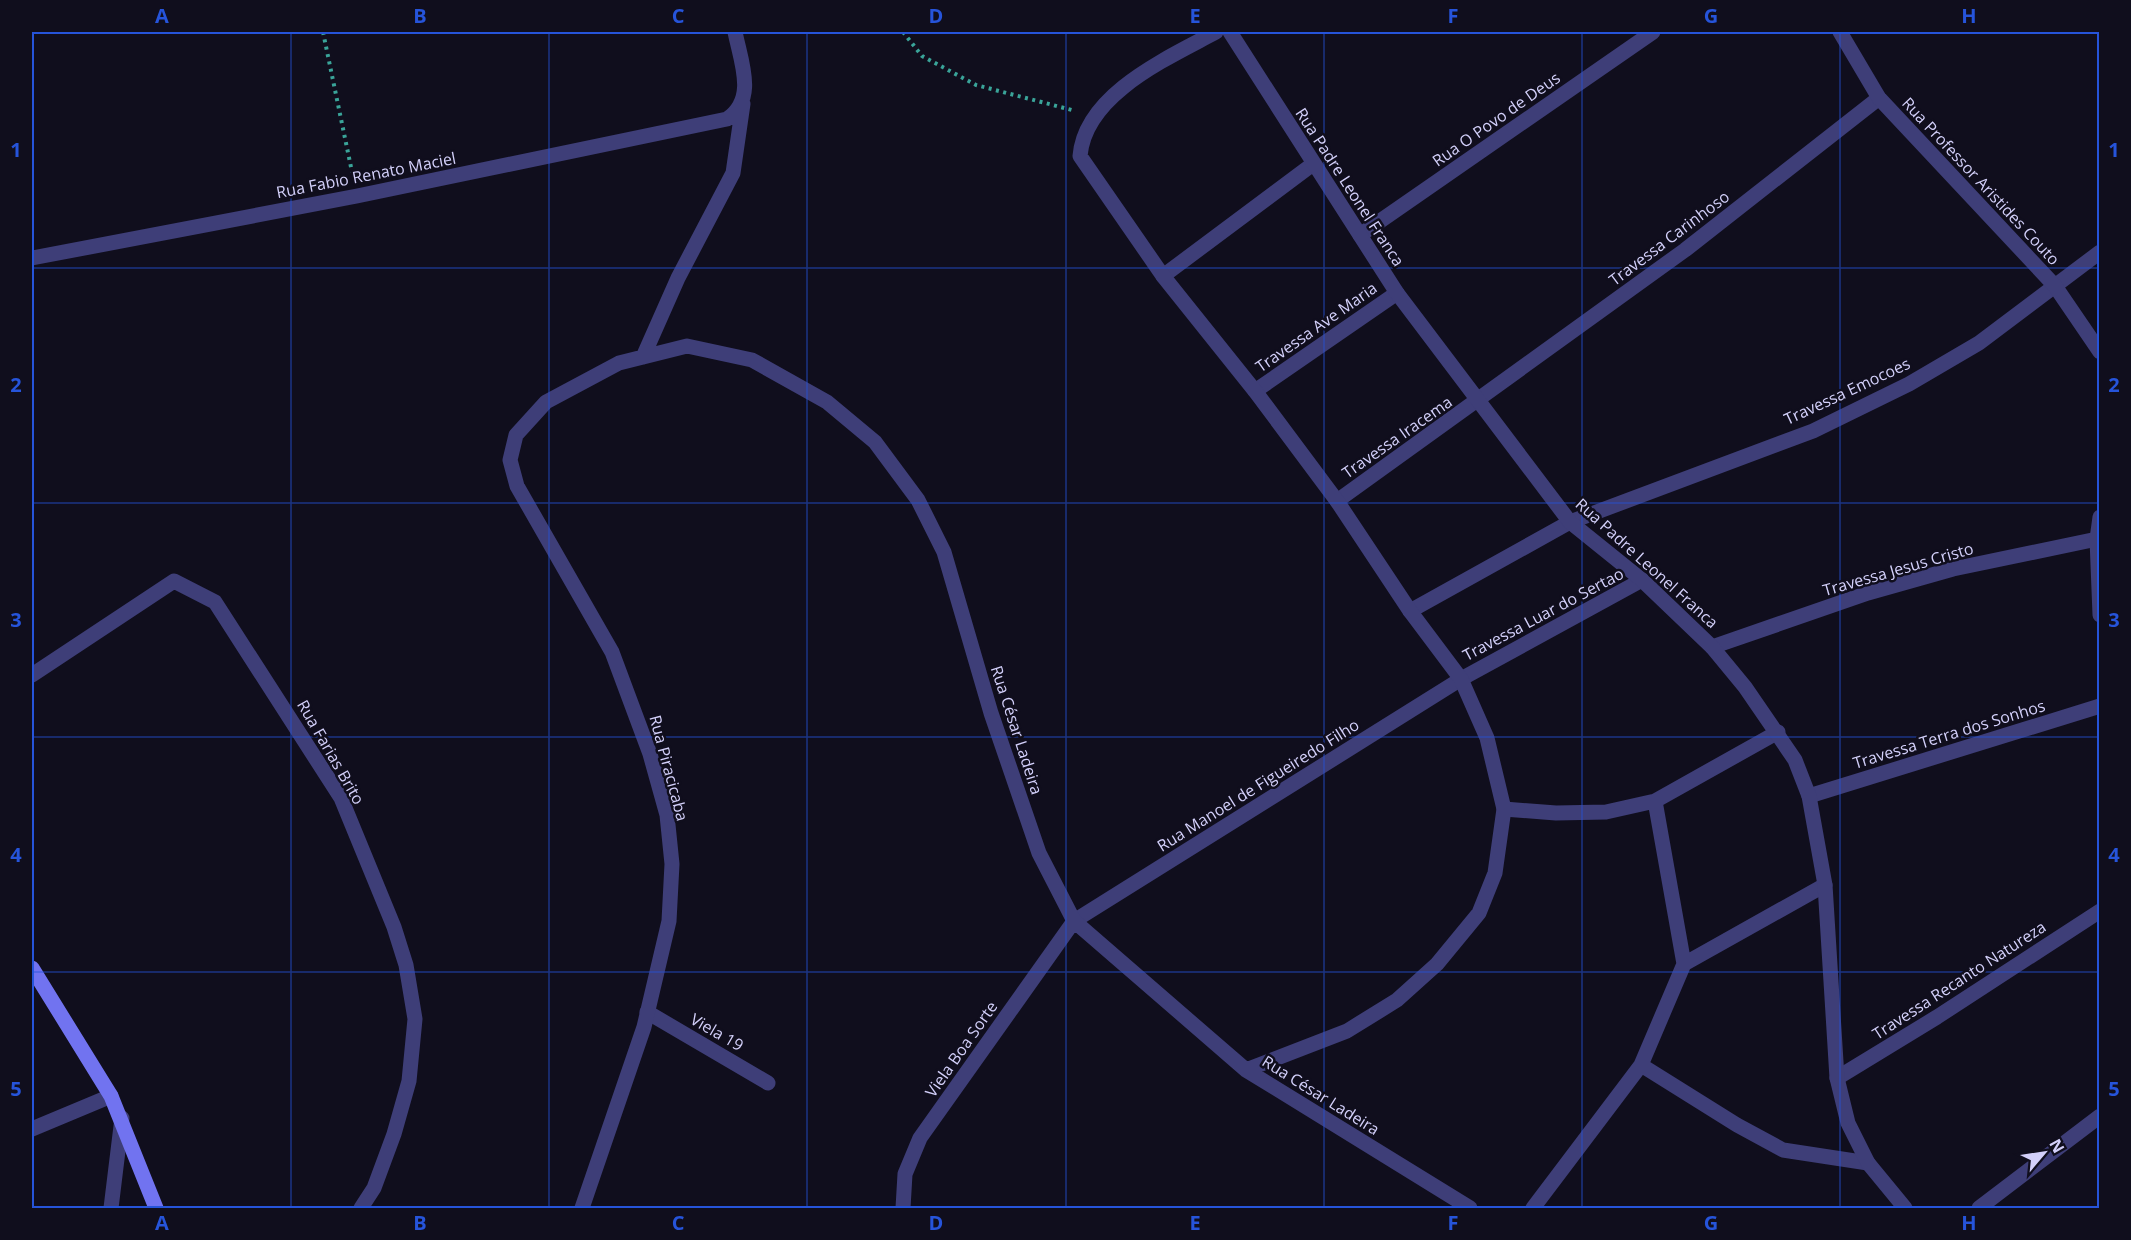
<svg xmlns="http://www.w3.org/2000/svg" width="2131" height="1240" viewBox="0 0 2131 1240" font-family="'Open Sans',sans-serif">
	<rect width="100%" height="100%" fill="#100e1d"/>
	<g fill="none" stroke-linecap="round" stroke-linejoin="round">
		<path stroke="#3aa499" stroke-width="4" stroke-dasharray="3 4.5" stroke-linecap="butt" d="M323 32 352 172
			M903 32 922 56 976 85 1072 110"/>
		<path stroke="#3e3e78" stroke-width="15" d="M1360 235 1653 32
			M1163 276 1313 164
			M1255 391 1397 293
			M1337 501 1685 250 1879 98
			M1410 611 1570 522 1813 431 1909 384 1979 343 2100 252
			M1712 647 1868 593 1953 569 2097 539
			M1809 796 2100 706
			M1655 801 1684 964
			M1504 809 1556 813 1606 812 1655 801 1778 732
			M1074 921 1461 679 1642 580
			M647 1012 768 1083
			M1641 1065 1737 1125 1783 1150 1868 1163
			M1837 1078 1937 1017 2100 911
			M1533 1208 1641 1065 1684 964 1825 885
			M1979 1208 2100 1116"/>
		<path stroke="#3e3e78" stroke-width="15" d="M1216 32C1168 58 1085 94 1080 156L1163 276 1255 391 1337 501 1410 611 1461 679 1487 738 1504 809 1495 873 1479 913 1437 964 1397 1000 1347 1031 1246 1070
			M1230 32 1397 293 1570 522 1642 580 1712 647 1745 687 1795 760 1809 796 1825 885 1837 1078 1848 1123 1868 1163 1905 1208
			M1840 32 1879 98 2055 286 2100 352
			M32 258 357 196 727 119C757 99 741 62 735 32
			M643 357 678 278 733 173 743 104
			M2100 517 2097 539 2100 615
			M32 675 174 581 215 602 341 798 394 927 406 965 415 1019 409 1081 394 1134 374 1188 361 1208
			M32 1129 111 1096
			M111 1208 122 1118
			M582 1208 644 1027 669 921 672 864 667 815 650 754 612 652 517 486 510 460 516 435 546 402 619 363 687 346 752 360 827 402 875 442 918 500 944 552 991 713 1039 853 1074 921 1246 1070 1470 1208
			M903 1208 905 1174 920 1138 1074 921"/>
		<path stroke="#7173f0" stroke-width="15" d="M32 968 111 1096 156 1208"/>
	</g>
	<path fill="none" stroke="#2654da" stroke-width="1.5" stroke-opacity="0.55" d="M291 32V1208M549 32V1208M807 32V1208M1066 32V1208M1324 32V1208M1582 32V1208M1840 32V1208M32 268H2100M32 503H2100M32 737H2100M32 972H2100"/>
	<g text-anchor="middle" stroke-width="5" stroke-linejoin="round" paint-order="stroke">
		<g font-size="16" fill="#d3d0fa" stroke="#100e1d">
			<text transform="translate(1496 119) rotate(-35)" y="6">Rua O Povo de Deus</text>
			<text transform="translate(366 175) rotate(-11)" y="6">Rua Fabio Renato Maciel</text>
			<text transform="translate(1981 181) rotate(47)" y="6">Rua Professor Aristides Couto</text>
			<text transform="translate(1350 187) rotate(57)" y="6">Rua Padre Leonel Franca</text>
			<text transform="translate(1669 238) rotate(-37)" y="6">Travessa Carinhoso</text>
			<text transform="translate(1316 327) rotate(-35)" y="6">Travessa Ave Maria</text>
			<text transform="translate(1847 391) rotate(-25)" y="6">Travessa Emocoes</text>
			<text transform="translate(1397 437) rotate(-35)" y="6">Travessa Iracema</text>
			<text transform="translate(1647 563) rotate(42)" y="6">Rua Padre Leonel Franca</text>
			<text transform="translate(1898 569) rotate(-16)" y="6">Travessa Jesus Cristo</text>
			<text transform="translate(1543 614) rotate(-28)" y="6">Travessa Luar do Sertao</text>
			<text transform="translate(1017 730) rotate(72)" y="6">Rua César Ladeira</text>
			<text transform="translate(1949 734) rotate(-17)" y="6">Travessa Terra dos Sonhos</text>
			<text transform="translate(331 752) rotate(60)" y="6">Rua Farias Brito</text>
			<text transform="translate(669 768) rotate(75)" y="6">Rua Piracicaba</text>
			<text transform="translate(1258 785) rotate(-32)" y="6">Rua Manoel de Figueiredo Filho</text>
			<text transform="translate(1959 980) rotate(-33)" y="6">Travessa Recanto Natureza</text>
			<text transform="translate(717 1032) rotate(30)" y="6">Viela 19</text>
			<text transform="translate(961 1049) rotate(-55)" y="6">Viela Boa Sorte</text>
			<text transform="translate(1321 1095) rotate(32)" y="6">Rua César Ladeira</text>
		</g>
	</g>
	<rect width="2131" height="1240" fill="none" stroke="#100e1d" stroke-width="66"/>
	<g transform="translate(2044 1153) rotate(61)" stroke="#100e1d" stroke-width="4.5" paint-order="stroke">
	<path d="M0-4.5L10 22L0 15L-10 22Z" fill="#d3d0fa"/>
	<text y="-9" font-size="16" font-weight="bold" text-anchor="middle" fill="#d3d0fa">N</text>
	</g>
	<rect x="33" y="33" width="2065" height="1174" fill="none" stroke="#2654da" stroke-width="2"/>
	<g font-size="20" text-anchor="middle" font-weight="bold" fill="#2654da">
		<text x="162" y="23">A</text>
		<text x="420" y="23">B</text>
		<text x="678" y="23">C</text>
		<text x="936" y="23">D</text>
		<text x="1195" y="23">E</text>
		<text x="1453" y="23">F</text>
		<text x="1711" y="23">G</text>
		<text x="1969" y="23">H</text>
		<text x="16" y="157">1</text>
		<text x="2114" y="157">1</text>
		<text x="16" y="392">2</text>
		<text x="2114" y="392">2</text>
		<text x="16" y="627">3</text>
		<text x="2114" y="627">3</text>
		<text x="16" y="862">4</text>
		<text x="2114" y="862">4</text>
		<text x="16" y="1096">5</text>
		<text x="2114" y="1096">5</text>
		<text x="162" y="1230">A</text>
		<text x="420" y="1230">B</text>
		<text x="678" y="1230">C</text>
		<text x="936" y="1230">D</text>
		<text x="1195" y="1230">E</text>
		<text x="1453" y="1230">F</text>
		<text x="1711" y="1230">G</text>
		<text x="1969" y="1230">H</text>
	</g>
</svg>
